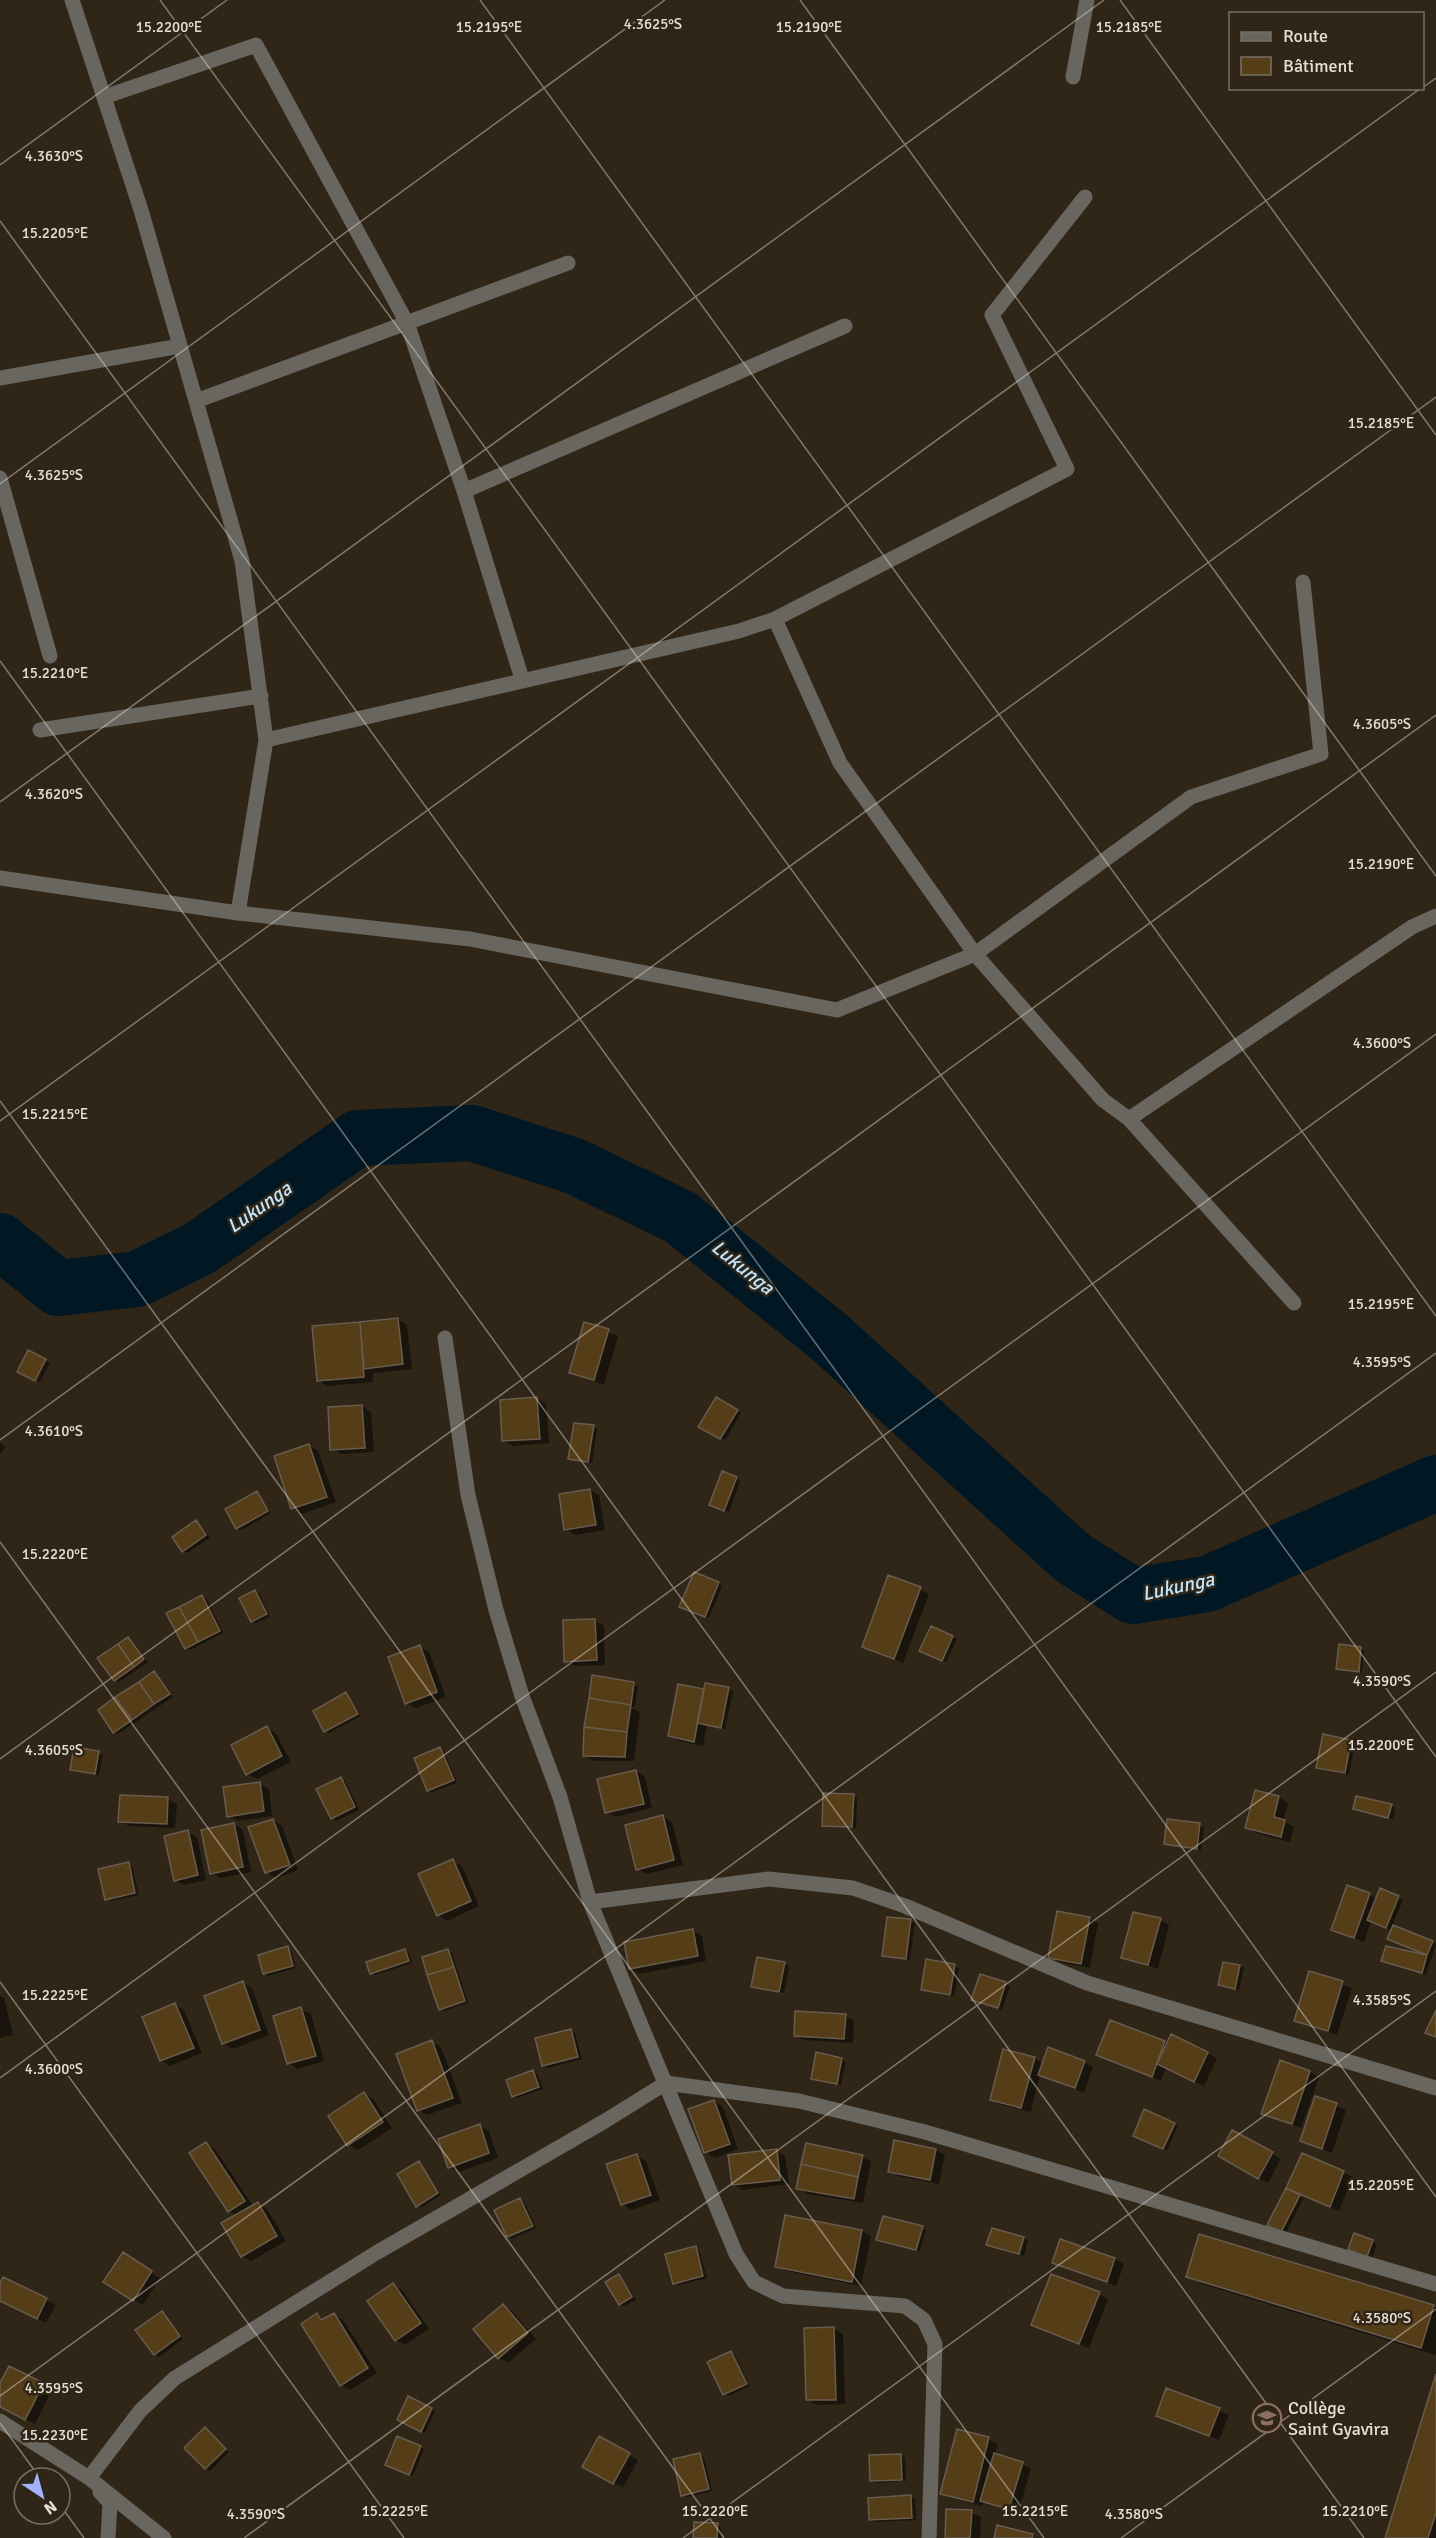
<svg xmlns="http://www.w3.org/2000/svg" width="1436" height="2538" viewBox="0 0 1436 2538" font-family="Signika,sans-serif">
	<rect width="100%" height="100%" fill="#2f2618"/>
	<path fill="#0007" d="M398 1319 407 1325 412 1369 373 1373V1382L327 1386 318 1380 314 1327Z
		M585 1324 618 1336 604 1385 571 1372Z
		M29 1352 50 1363 40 1382 19 1372Z
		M537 1399 546 1404 549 1443 513 1446 504 1441Z
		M717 1399 741 1413 725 1440 700 1426Z
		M362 1406 371 1412 374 1452 341 1454 332 1449 329 1409Z
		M593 1427 597 1429 592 1463 570 1458Z
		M0 1443 6 1447 0 1454Z
		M309 1446 318 1451 336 1502 302 1514 293 1508Z
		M736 1478 740 1481 729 1512 715 1507Z
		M590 1490 599 1495 605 1530 575 1535 566 1529Z
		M257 1493 271 1513 242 1530 237 1528Z
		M196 1522 210 1538 187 1553 183 1551Z
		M718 1583 722 1586 709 1618 685 1608Z
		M920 1589 929 1594 903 1663 864 1646Z
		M255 1592 260 1594 270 1617 256 1623 252 1621Z
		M202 1597 207 1599 223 1633 190 1650 186 1648Z
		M594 1620 604 1626 605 1665 575 1666 566 1661Z
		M953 1637 957 1639 946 1662 925 1653Z
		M128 1639 148 1662 119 1682 115 1680Z
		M420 1647 429 1652 446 1697 416 1708 406 1703Z
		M1360 1648 1364 1651 1362 1673 1337 1669Z
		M154 1673 173 1697 118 1734 114 1732Z
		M594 1677 638 1686 635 1707H630L640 1712 634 1761H594L585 1756Z
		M729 1689 733 1691 725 1729 707 1725 703 1746 679 1741 670 1736 705 1691Z
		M346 1694 361 1716 329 1733 325 1731Z
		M267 1728 276 1734 291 1762 257 1779 247 1774Z
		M1324 1736 1355 1743 1349 1775 1318 1767Z
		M75 1749 103 1755 99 1775 72 1769Z
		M440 1749 444 1751 457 1783 432 1792 428 1790Z
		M636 1771 645 1777 652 1808 616 1817 606 1812Z
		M341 1779 345 1781 359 1810 336 1821 332 1818Z
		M260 1784 269 1789 272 1816 238 1821 229 1816Z
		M853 1795 857 1798 856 1828 824 1825Z
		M1279 1797 1288 1803 1283 1821 1294 1827 1290 1842 1256 1833 1246 1827Z
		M167 1799 177 1804 175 1828 129 1826 120 1821Z
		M1391 1805 1395 1808 1393 1819 1355 1809Z
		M663 1816 672 1822 683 1865 647 1874 638 1869Z
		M273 1820 282 1826 298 1870 276 1878 266 1872Z
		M1168 1820 1204 1827 1201 1850 1165 1843Z
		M234 1824 243 1830 251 1872 221 1878 211 1873Z
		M187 1832 197 1837 206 1880 184 1885 175 1880Z
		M452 1861 462 1866 479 1906 447 1921 438 1915Z
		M128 1864 132 1866 139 1895 111 1901 106 1899Z
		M1381 1890 1403 1900 1392 1926 1436 1944 1426 1975 1383 1961 1424 1954 1380 1923 1371 1921 1364 1942 1333 1929 1369 1894 1377 1899Z
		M1089 1918 1098 1923 1090 1968 1059 1962 1050 1957Z
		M1160 1920 1169 1925 1158 1969 1123 1957Z
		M911 1921 915 1923 910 1960 884 1955Z
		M692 1930 702 1936 706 1961 639 1974 630 1969Z
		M287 1948 291 1950 296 1968 268 1976 264 1973Z
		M405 1951 409 1953 412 1963 375 1975 371 1973Z
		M448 1951 452 1953 468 2003 444 2011 440 2009Z
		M927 1961 959 1968 954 1997 923 1990Z
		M784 1964 789 1966 784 1993 753 1986Z
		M1240 1966 1244 1968 1239 1990 1224 1986Z
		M1310 1973 1352 1988 1337 2035 1296 2020Z
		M981 1976 1010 1986 1002 2010 973 1999Z
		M243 1983 252 1988 269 2035 233 2049 223 2043Z
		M0 1996 4 1998 13 2035 0 2038Z
		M175 2005 184 2010 202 2053 170 2066 161 2060Z
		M301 2009 311 2014 324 2061 298 2069 289 2063Z
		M845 2016 854 2021 853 2043 804 2040 795 2035Z
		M1111 2022 1166 2043 1171 2036 1217 2058 1204 2086 1166 2068 1161 2081 1098 2055Z
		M571 2030 575 2033 582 2059 548 2068 543 2065Z
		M432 2042 441 2047 462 2103 427 2115 418 2110Z
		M1034 2058 1044 2064 1084 2062 1093 2067 1084 2093 1040 2075 1031 2112 1001 2105 992 2100Z
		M842 2059 846 2062 841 2085 812 2078Z
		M533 2071 537 2074 543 2089 517 2098 513 2096Z
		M1310 2072 1319 2077 1301 2128 1263 2113Z
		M364 2094 373 2099 392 2128 358 2150 348 2145Z
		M1316 2098 1346 2110 1332 2153 1302 2141Z
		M714 2101 723 2107 738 2149 715 2158 705 2152Z
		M1174 2124 1178 2126 1167 2150 1139 2138Z
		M479 2126 489 2131 498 2158 459 2172 449 2167Z
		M1233 2132 1281 2159 1268 2183 1220 2156Z
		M206 2144 215 2149 253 2206 258 2204 267 2209 286 2241 251 2261 242 2256 238 2216 229 2211Z
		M936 2150 945 2155 939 2184 898 2176 889 2171Z
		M776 2151 785 2156 789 2184 742 2190 733 2184Z
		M636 2155 646 2161 660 2200 631 2210 622 2204Z
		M1303 2155 1353 2177 1339 2211 1296 2192 1303 2199 1286 2233 1269 2224Z
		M862 2156 871 2161 863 2203 807 2194 798 2188Z
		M419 2163 441 2195 421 2208 417 2205Z
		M520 2200 524 2202 536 2228 512 2239 508 2236Z
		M922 2227 926 2230 920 2251 882 2241Z
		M993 2230 1028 2240 1024 2256 988 2244Z
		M861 2231 871 2236 861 2286 786 2271 777 2266Z
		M1355 2235 1377 2244 1372 2258 1353 2250Z
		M1200 2236 1434 2306 1436 2308V2355L1202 2284 1187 2276Z
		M695 2247 699 2250 707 2278 679 2285 675 2283Z
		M1115 2259 1124 2264 1116 2286 1053 2263Z
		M132 2260 160 2278 143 2305 133 2299Z
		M619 2275 636 2300 624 2306 620 2304Z
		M4 2279 56 2305 46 2323 0 2300V2286Z
		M393 2285 402 2290 429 2329 405 2345 396 2340 369 2302Z
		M1099 2294 1108 2299 1089 2348 1032 2325Z
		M503 2306 512 2311 536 2339 508 2363 499 2358Z
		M162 2312 183 2339 159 2357 155 2354Z
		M317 2315 325 2320 334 2315 343 2320 377 2373 350 2390 341 2385Z
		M834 2329 843 2334 845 2404 817 2405 808 2400Z
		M731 2352 735 2355 750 2386 728 2396 724 2394Z
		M1436 2379V2538H1386Z
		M43 2385 52 2390 35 2424 0 2406V2387Z
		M1167 2390 1229 2415 1219 2440 1158 2415Z
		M409 2398 435 2411 425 2433 399 2420Z
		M209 2432 229 2452 210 2471 206 2468Z
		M599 2438 638 2460 623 2488 584 2466Z
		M988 2439 998 2444 995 2455 1031 2468 1018 2513 983 2501 982 2506 951 2498 942 2493Z
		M420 2447 424 2449 413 2476 391 2466Z
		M700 2455 704 2457 712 2491 687 2497 683 2495Z
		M901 2455 905 2458 906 2481 875 2483 871 2480Z
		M911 2497 915 2499 916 2520 875 2522 871 2520Z
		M971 2512 981 2517 980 2538H946Z
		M717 2524 721 2527V2538H694Z"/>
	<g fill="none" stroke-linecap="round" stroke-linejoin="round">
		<path stroke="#001724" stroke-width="56" d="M0 1241 58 1288 137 1279 200 1248 358 1138 472 1133 574 1166 680 1217 828 1336 1074 1559 1133 1596 1207 1584 1436 1483"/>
	</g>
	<path fill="#553d18" stroke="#675c4d" stroke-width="1.5" d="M398 1318 403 1364 364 1369 360 1322Z
		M360 1322 364 1377 317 1381 312 1326Z
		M584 1322 609 1329 594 1380 569 1373Z
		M28 1350 46 1359 35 1381 17 1372Z
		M537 1397 540 1439 502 1441 500 1400Z
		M716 1397 738 1410 720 1439 698 1427Z
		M362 1405 365 1448 330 1450 328 1407Z
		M574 1423 594 1425 588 1462 568 1459Z
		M309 1444 327 1497 291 1509 274 1456Z
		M722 1471 737 1477 724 1511 709 1505Z
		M590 1489 596 1525 564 1530 559 1494Z
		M257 1491 268 1511 236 1529 225 1509Z
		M196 1520 206 1535 182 1552 172 1537Z
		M694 1572 719 1582 705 1617 679 1607Z
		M888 1575 921 1587 894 1659 862 1647Z
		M255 1590 267 1614 251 1622 239 1598Z
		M202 1595 220 1631 198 1642 179 1607Z
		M179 1607 198 1642 185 1649 166 1613Z
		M595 1619 597 1660 564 1662 563 1620Z
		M931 1626 953 1636 942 1661 919 1651Z
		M128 1637 144 1659 134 1667 118 1644Z
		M118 1644 134 1667 114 1681 97 1658Z
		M1339 1644 1361 1647 1359 1672 1336 1669Z
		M420 1645 437 1692 405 1704 388 1657Z
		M154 1671 170 1694 154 1704 139 1682Z
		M592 1675 634 1682 631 1705 589 1698Z
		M139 1682 154 1704 132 1720 115 1697Z
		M705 1683 729 1687 721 1728 697 1723Z
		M678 1684 704 1689 694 1742 668 1736Z
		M346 1692 358 1714 324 1732 313 1711Z
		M115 1697 132 1720 113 1733 98 1710Z
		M589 1698 631 1705 627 1732 584 1727Z
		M267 1726 282 1756 246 1775 231 1745Z
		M584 1727 627 1732 625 1757 583 1756Z
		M1323 1734 1351 1740 1345 1773 1316 1768Z
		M74 1747 99 1751 95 1774 70 1770Z
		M440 1747 454 1780 427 1791 414 1758Z
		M636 1770 644 1804 605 1813 597 1779Z
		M341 1777 355 1807 331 1819 316 1789Z
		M260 1782 264 1811 227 1817 223 1787Z
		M1255 1790 1279 1796 1274 1817 1285 1820 1281 1837 1245 1828Z
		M823 1793 854 1794 852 1827 822 1826Z
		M120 1795 168 1797 167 1824 118 1822Z
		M1356 1796 1392 1804 1388 1818 1353 1809Z
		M663 1815 674 1860 636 1870 625 1825Z
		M273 1819 290 1865 265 1873 248 1827Z
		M1167 1819 1200 1823 1197 1849 1164 1844Z
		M234 1823 243 1867 210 1874 201 1830Z
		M188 1830 198 1875 174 1881 164 1836Z
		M453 1859 471 1901 437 1916 418 1874Z
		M129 1862 135 1893 105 1900 98 1869Z
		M1347 1885 1370 1893 1354 1938 1331 1930Z
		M1380 1888 1399 1896 1386 1928 1367 1920Z
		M1057 1911 1090 1917 1081 1964 1048 1958Z
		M1133 1912 1161 1918 1148 1965 1121 1958Z
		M887 1917 911 1919 906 1959 882 1956Z
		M1393 1925 1433 1941 1427 1955 1387 1939Z
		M693 1929 698 1956 629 1969 624 1942Z
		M288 1946 293 1966 263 1974 258 1955Z
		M1386 1946 1427 1955 1422 1973 1381 1961Z
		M405 1949 409 1961 370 1974 366 1962Z
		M448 1949 454 1967 427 1975 422 1957Z
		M757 1957 785 1962 779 1992 751 1987Z
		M926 1959 955 1964 950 1995 921 1990Z
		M1223 1962 1240 1965 1235 1989 1218 1985Z
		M454 1967 465 2001 439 2010 427 1975Z
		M1309 1971 1343 1981 1328 2031 1294 2021Z
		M980 1974 1006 1982 998 2008 971 2000Z
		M243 1981 260 2030 222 2044 204 1996Z
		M175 2003 194 2048 160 2061 142 2017Z
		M301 2007 316 2056 287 2064 273 2016Z
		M1436 2010V2037L1425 2033Z
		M795 2011 846 2014 844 2039 794 2036Z
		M1110 2020 1165 2041 1152 2077 1096 2055Z
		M571 2029 578 2057 542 2066 535 2038Z
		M1171 2034 1208 2052 1194 2082 1157 2064Z
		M432 2040 453 2098 417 2111 396 2054Z
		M1048 2047 1085 2061 1075 2088 1038 2075Z
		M1003 2049 1035 2057 1021 2108 990 2100Z
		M816 2052 842 2058 837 2084 811 2079Z
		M1280 2060 1310 2071 1292 2124 1261 2114Z
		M533 2070 539 2087 512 2097 506 2080Z
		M364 2092 383 2122 347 2146 328 2116Z
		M1315 2096 1337 2103 1322 2149 1300 2141Z
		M714 2100 730 2144 704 2153 688 2109Z
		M1144 2109 1175 2123 1163 2149 1133 2136Z
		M480 2124 489 2153 448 2168 438 2139Z
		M1232 2130 1273 2152 1258 2179 1218 2156Z
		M894 2140 936 2149 930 2180 888 2172Z
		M206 2142 245 2201 228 2212 189 2153Z
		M806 2143 863 2155 858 2177 801 2164Z
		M777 2149 780 2180 732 2185 728 2155Z
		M1302 2153 1344 2171 1330 2207 1286 2188Z
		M637 2154 651 2195 621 2205 606 2164Z
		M419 2161 438 2193 416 2207 397 2174Z
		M801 2164 858 2177 854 2199 796 2189Z
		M1286 2188 1300 2195 1281 2232 1267 2225Z
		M520 2198 533 2226 507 2237 494 2210Z
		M258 2202 277 2236 241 2257 221 2223Z
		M785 2215 862 2230 852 2282 775 2267Z
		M883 2216 923 2226 916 2250 876 2240Z
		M992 2228 1024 2237 1019 2254 986 2245Z
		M1354 2233 1373 2240 1367 2257 1348 2249Z
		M1199 2234 1434 2305 1421 2348 1186 2277Z
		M1060 2239 1115 2258 1107 2282 1052 2263Z
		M696 2246 703 2276 673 2284 665 2254Z
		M123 2252 152 2271 133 2301 103 2282Z
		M619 2274 632 2297 619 2305 605 2282Z
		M1051 2274 1100 2292 1079 2344 1031 2325Z
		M3 2277 47 2298 37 2319 0 2301V2283Z
		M393 2283 421 2323 395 2341 367 2301Z
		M503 2304 528 2333 498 2359 473 2329Z
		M162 2311 180 2336 154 2355 135 2330Z
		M317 2313 321 2320 334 2313 368 2368 340 2386 301 2324Z
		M834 2327 836 2400H806L804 2328Z
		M731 2351 747 2384 723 2395 707 2362Z
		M9 2366 44 2383 25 2420 0 2407V2383Z
		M1436 2374V2513L1428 2538H1385Z
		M1166 2388 1220 2408 1209 2436 1156 2416Z
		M408 2396 432 2408 421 2432 397 2420Z
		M205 2427 226 2449 205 2469 184 2448Z
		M957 2429 989 2437 973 2502 940 2494Z
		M397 2436 421 2446 409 2475 385 2465Z
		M599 2436 630 2453 613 2484 582 2467Z
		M700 2453 709 2489 681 2496 673 2459Z
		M994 2453 1023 2462 1009 2509 980 2501Z
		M901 2454 902 2480 870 2481 869 2455Z
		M911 2495 912 2518 869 2520 868 2498Z
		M946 2509 972 2510 970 2538H945Z
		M694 2522 718 2523 717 2538H693Z
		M997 2525 1033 2534 1032 2538H994Z"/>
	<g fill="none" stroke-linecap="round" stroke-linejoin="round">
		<path stroke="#68665e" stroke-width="15" d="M72 0 141 210 242 561 266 740 238 913
			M1073 77 1087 0
			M104 97 256 45 407 323 464 491 522 679
			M0 378 180 346
			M196 401 568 263
			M0 478 50 656
			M464 491 845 326
			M775 619 840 763 975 954 1103 1100 1129 1119 1294 1303
			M40 730 261 696
			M266 740 739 631 775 619 1067 469 992 315 1085 197
			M0 878 238 913 470 939 837 1010 975 954 1191 797 1321 754 1303 582
			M1129 1119 1412 927 1436 916
			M445 1338 468 1495 496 1610 522 1696 560 1797 590 1902 736 2254 754 2282 783 2296 905 2306 924 2320 935 2344 929 2538
			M590 1902 769 1879 853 1888 905 1906 1087 1983 1436 2088
			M0 2421 89 2478 164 2538
			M89 2478 140 2411 175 2378 376 2253 605 2121 666 2083 799 2101 925 2132 1436 2284
			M100 2492 110 2503 108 2538"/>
	</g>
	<path fill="none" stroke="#e6dfd7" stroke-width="1.5" stroke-opacity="0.45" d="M160 0 1436 1757M480 0 1436 1316M800 0 1436 876M1120 0 1436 435M1422 88 1436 78M0 165 227 0M0 221 1436 2197M0 484 665 0M0 661 1364 2538M0 802 1104 0M0 1101 1044 2538M0 1121 1421 88M0 1440 1436 397M0 1542 724 2538M0 1759 1436 715M0 1982 404 2538M0 2078 1436 1034M0 2396 1436 1353M0 2423 40 2478M60 2505 84 2538M244 2538 1436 1672M683 2538 1436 1991M1121 2538 1436 2309"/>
	<defs>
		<g id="school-ring" transform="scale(1.5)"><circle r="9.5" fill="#2f2618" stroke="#8d6e63" stroke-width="1.5"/><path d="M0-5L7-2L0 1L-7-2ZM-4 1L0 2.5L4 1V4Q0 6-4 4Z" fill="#8d6e63"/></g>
	</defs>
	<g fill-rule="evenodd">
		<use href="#school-ring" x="1267" y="2418"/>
	</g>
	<g text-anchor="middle" stroke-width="5" stroke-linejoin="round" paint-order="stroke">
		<g font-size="18" fill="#e6dfd7" stroke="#2f2618" text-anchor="start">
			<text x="1288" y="2414">Collège<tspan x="1288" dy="21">Saint Gyavira</tspan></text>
		</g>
		<g font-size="20" font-style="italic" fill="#bee6fe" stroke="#2f2618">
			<text transform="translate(259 1207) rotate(-35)" y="7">Lukunga</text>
			<text transform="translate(743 1267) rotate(39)" y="7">Lukunga</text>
			<text transform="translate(1178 1586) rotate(-12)" y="7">Lukunga</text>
		</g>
	</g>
	<g font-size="15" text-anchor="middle" fill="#e6dfd7" stroke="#2f2618" stroke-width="5" stroke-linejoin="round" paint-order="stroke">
		<text x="653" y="29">4.3625°S</text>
		<text x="169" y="32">15.2200°E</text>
		<text x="489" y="32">15.2195°E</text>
		<text x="809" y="32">15.2190°E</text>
		<text x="1129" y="32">15.2185°E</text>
		<text x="54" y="161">4.3630°S</text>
		<text x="55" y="238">15.2205°E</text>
		<text x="1381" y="428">15.2185°E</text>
		<text x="54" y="480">4.3625°S</text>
		<text x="55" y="678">15.2210°E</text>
		<text x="1382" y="729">4.3605°S</text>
		<text x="54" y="799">4.3620°S</text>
		<text x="1381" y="869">15.2190°E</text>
		<text x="1382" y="1048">4.3600°S</text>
		<text x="55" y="1119">15.2215°E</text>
		<text x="1381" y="1309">15.2195°E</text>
		<text x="1382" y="1367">4.3595°S</text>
		<text x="54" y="1436">4.3610°S</text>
		<text x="55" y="1559">15.2220°E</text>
		<text x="1382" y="1686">4.3590°S</text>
		<text x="1381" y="1750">15.2200°E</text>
		<text x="54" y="1755">4.3605°S</text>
		<text x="55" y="2000">15.2225°E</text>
		<text x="1382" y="2005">4.3585°S</text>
		<text x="54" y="2074">4.3600°S</text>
		<text x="1381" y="2190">15.2205°E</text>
		<text x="1382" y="2323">4.3580°S</text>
		<text x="54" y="2393">4.3595°S</text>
		<text x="55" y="2440">15.2230°E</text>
		<text x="395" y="2516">15.2225°E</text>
		<text x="715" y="2516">15.2220°E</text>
		<text x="1035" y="2516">15.2215°E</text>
		<text x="1355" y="2516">15.2210°E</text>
		<text x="256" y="2519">4.3590°S</text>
		<text x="1134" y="2519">4.3580°S</text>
	</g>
	<rect x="1229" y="12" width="195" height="78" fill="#2f2618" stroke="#787064" stroke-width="1.5"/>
	<rect x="1241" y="32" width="30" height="9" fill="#68665e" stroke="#787064" stroke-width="1.5"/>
	<text x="1283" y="42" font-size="18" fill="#e6dfd7">Route</text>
	<rect x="1241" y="57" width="30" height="18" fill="#553d18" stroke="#787064" stroke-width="1.5"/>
	<text x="1283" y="72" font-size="18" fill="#e6dfd7">Bâtiment</text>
	<g transform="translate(42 2496) rotate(144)"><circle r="28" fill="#2f2618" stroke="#787064" stroke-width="1.5"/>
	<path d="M0-4.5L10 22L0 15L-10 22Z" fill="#a2b2fd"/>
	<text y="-9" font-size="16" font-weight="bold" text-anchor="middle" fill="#e6dfd7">N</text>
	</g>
</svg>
